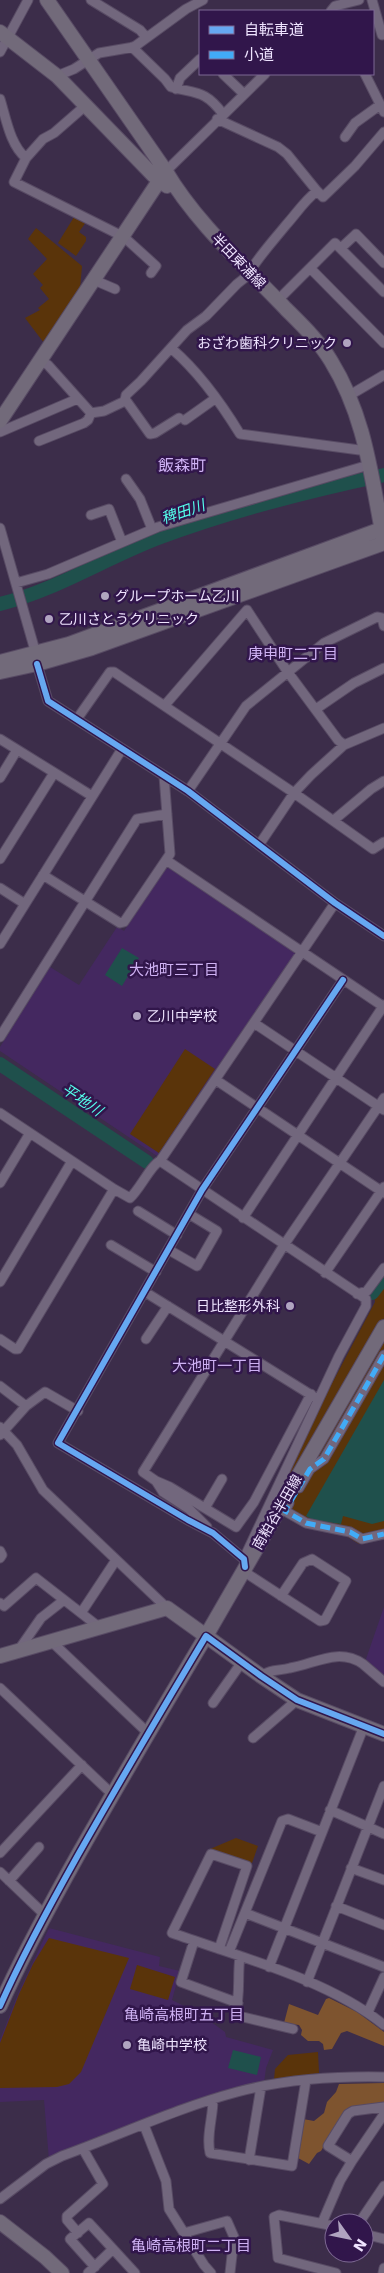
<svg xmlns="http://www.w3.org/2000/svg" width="384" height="2273" viewBox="0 0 384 2273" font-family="'DejaVu Sans','Noto Sans JP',sans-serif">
	<rect width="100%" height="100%" fill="#3c2d4a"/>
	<path fill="#442860" d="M169 868 289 947 295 953 293 961 157 1156 0 1051V1047L50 967 79 985 117 927 124 931 165 869Z
		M384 1607V1678L366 1659Z
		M49 1928 160 1957 159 1966 180 1971 172 2000 200 2014 225 2032 226 2037 273 2050 266 2068 264 2083 49 2160 44 2100 0 2102V2040L18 1994Z"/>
	<path fill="#5a340a" d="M74 217 86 222 79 232 86 237V241L76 256 58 243Z
		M36 228 82 266 80 289 44 343 25 318 40 310 38 308 49 299 40 288 43 285 33 274 47 259 28 239Z
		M185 1049 215 1069 159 1153 130 1134Z
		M384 1280V1318L258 1536 319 1408 375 1302 374 1294Z
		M384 1337V1349L322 1458 311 1464Z
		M384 1361V1539L359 1544 341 1533 298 1524 284 1516Z
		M236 1838 258 1846 252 1863 210 1849Z
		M49 1938 129 1958 81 2072 69 2084 57 2087 0 2088V2043L19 1994 33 1964Z
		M137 1965 175 1977 168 2000 130 1989Z
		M318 2052 319 2073 274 2080 275 2069 288 2055Z"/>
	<path fill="#7e542f" d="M329 1998 357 2012 384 2032V2046L347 2031 341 2033 332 2049 324 2050 323 2044 319 2041H308L301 2035 302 2030 299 2025 284 2023 289 2004 318 2015 326 1999Z
		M384 2083V2102L350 2107 344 2111 321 2151 317 2153 309 2164 298 2158 303 2119 314 2121 324 2113 327 2102 336 2092 339 2084Z"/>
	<path fill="#1f504c" d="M122 948 139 958 122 986 105 975Z
		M384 1380V1521L372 1524 343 1516 341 1524 313 1520 306 1516Z
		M233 2050 261 2057 257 2075 228 2068Z"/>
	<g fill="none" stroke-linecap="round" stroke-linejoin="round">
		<path stroke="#1f504c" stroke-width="14" d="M0 604C57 590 107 557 161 537 234 510 308 491 384 475
			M0 1064 147 1162
			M372 1293 384 1277"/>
		<g stroke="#584b64" stroke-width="11">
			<path id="street" d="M91 0 140 30 146 37
				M372 0 382 35
				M331 11 335 6 359 0
				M132 47 165 79 171 87C197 94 205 90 223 114
				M0 52 28 0
				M223 74 244 94
				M365 74 384 112
				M57 76 74 69 99 53 134 47 186 9 203 0
				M176 89 180 78 200 59
				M0 99C6 118 10 145 26 158
				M85 106 54 133 43 139 26 158 14 182 124 237 156 266 151 273
				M217 119 278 147 287 154 317 191
				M345 137 355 123 380 105
				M163 174 265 74
				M341 248 356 234 384 263
				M310 268 384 343
				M250 271C261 254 273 241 286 225 297 213 304 201 317 191L323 197 355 166 384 132
				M94 280 115 289
				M278 300 335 243 384 292
				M172 349C200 373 221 403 240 434L367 451
				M41 361 48 365 91 413 104 411 125 401 126 395 141 381 187 330 206 316 237 284 251 273
				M350 395 384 375
				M125 399 150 434 155 433 179 418
				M185 420 216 398
				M0 432 77 399
				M39 441 84 423 88 420 91 413
				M126 479 140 499 152 529
				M91 515 109 509 122 542
				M0 528 36 654
				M16 583 48 574 158 527 362 467
				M37 664 48 701 188 791 335 903 384 936
				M165 705 247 610 287 671 338 740 344 745
				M316 709 354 683 384 668
				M77 719 110 672H114L294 793 373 849 384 842
				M0 739 92 796
				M0 778 17 750
				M188 791 246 706 324 643 377 617 382 618 384 626
				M334 820 371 789 384 781
				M259 845 294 793 311 775 344 745 384 728
				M0 859 54 773
				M166 860 384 1007
				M43 875 120 923 124 922 170 854 164 776
				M0 888 25 904
				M0 944 122 749
				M254 1023 384 1110
				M0 1037 137 819 167 814
				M216 1080 384 1193
				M0 1113 114 1189 130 1198C140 1189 151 1165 160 1161L335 903
				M160 1161 366 1299V1306L339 1356 247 1552
				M0 1183 30 1133
				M138 1211 177 1235
				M243 1218 384 1005
				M111 1245 156 1272
				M169 1250 197 1266 217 1231 189 1214
				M325 1273 384 1187
				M0 1282 72 1161
				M145 1292 316 1398
				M357 1294 367 1291 384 1268
				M0 1339 15 1349H18L114 1189
				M146 1339 168 1306
				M0 1386 26 1406
				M0 1427 17 1445 43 1490 167 1608
				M0 1435 26 1406 45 1392 78 1411
				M156 1481 170 1487 236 1527 254 1502 311 1394
				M299 1488 310 1469 324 1459 384 1355
				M289 1503 285 1511 306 1523 350 1532 362 1539 384 1534
				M205 1508 222 1479
				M207 1527 189 1509 163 1492 156 1481 143 1472 284 1245 384 1098
				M0 1551 2 1555 0 1558
				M245 1567 244 1559 213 1533 188 1520 58 1443 202 1190 343 980
				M243 1571 320 1621 325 1620 346 1581 312 1559 303 1563 281 1596
				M0 1603 4 1606 36 1578 99 1627
				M81 1613 116 1560
				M51 1641 148 1733
				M18 1651 41 1618 64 1600
				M261 1676C271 1669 278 1671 290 1668 315 1664 338 1647 363 1664 370 1670 377 1676 384 1682
				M0 1688 112 1794
				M213 1703 242 1662
				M253 1738 297 1700
				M330 1810 384 1834
				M0 1853 82 1765
				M351 1868 384 1880
				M0 1872 44 1914
				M9 1881 39 1847
				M336 1906 384 1925
				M245 1913 384 1967
				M194 1941 181 1982 238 2003
				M219 1949 247 1866 211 1854 172 1933C240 1957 329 1980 384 2025
				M229 1952 282 1821 288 1819 322 1832
				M240 1956C237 1978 241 1993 235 2015L293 2029
				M269 1967 364 1726
				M307 1982 384 1786
				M368 2012 384 1977
				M213 2100C213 2117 206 2136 210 2153L292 2166 306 2080
				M144 2125 166 2181 169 2209 204 2265 211 2273
				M249 2160 261 2087
				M352 2161 384 2114
				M0 2199 46 2164 62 2156C120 2135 177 2108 237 2092 286 2079 334 2076 384 2077
				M322 2223 340 2181 352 2161 328 2146 348 2114 353 2111 384 2107
				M359 2223 384 2186
				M334 2226 279 2215 274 2217 278 2258 336 2273
				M78 2233 67 2220V2216L103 2184 83 2149
				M184 2233 227 2221 234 2237 230 2273
				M364 2234 384 2239
				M95 2267 70 2239 89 2223 113 2249
				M88 2273 113 2249 135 2273
				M383 2273 384 2268"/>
		</g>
		<g stroke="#584b64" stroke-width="16">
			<path id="secondary" d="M47 0 165 170C196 223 244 265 286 309 302 325 319 341 331 361 366 418 371 477 384 541
				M0 32 57 76 153 175 167 186
				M0 421 159 181
				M0 662 69 644 384 528
				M0 672 37 664 92 648 384 543
				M0 1656 167 1608 206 1636 384 1327
				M0 2006C23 1954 50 1905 78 1855 120 1781 163 1708 206 1636L261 1676 297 1700 384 1734
				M0 2222 45 2257 62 2273"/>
		</g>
		<use href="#street" stroke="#72677d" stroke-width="9"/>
		<use href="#secondary" stroke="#726a7a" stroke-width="14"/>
		<path stroke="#42abf6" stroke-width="5" stroke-dasharray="10 5" stroke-linecap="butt" d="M384 1355 324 1459 310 1469 285 1511 306 1523 350 1532 362 1539 384 1534"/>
		<g stroke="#31164b" stroke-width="9">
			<path id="cycleway" d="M37 664 48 701 188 791 335 903 384 936
				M245 1567 244 1559 213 1533 188 1520 58 1443 202 1190 343 980
				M0 2006C23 1954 50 1905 78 1855 120 1781 163 1708 206 1636L261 1676 297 1700 384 1734"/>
		</g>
		<use href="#cycleway" stroke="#66a8f1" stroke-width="6"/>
	</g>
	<g fill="#b0a4c0" stroke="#31164b" stroke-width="2">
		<circle cx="347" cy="343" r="5"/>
		<circle cx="105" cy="596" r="5"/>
		<circle cx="49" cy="619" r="5"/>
		<circle cx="137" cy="1016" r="5"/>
		<circle cx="290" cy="1306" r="5"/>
		<circle cx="127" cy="2045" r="5"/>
	</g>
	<g text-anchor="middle" stroke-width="5" stroke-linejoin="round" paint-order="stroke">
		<g font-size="14" fill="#efe4ff" stroke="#31164b">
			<text transform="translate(239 261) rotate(46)" y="5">半田東浦線</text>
			<text transform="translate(277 1512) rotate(-60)" y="5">南粕谷半田線</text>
		</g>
		<g font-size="14" fill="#efe4ff" stroke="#31164b" text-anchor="start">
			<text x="337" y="348" text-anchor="end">おざわ歯科クリニック</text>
			<text x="115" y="601">グループホーム乙川</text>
			<text x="59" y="624">乙川さとうクリニック</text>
			<text x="147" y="1021">乙川中学校</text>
			<text x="280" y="1311" text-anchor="end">日比整形外科</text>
			<text x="137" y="2050">亀崎中学校</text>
		</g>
		<g font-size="15" font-style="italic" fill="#54feeb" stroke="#31164b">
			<text transform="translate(183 512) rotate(-19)" y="5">稗田川</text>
			<text transform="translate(82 1100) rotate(34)" y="5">平地川</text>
		</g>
		<g font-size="15" fill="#cfb2f4" stroke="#31164b">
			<text x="293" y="659">庚申町二丁目</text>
			<text x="174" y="975">大池町三丁目</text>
			<text x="217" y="1371">大池町一丁目</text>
			<text x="184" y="2020">亀崎高根町五丁目</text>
			<text x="191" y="2251">亀崎高根町二丁目</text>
		</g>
		<g font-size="16" fill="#cfb2f4" stroke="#31164b">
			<text x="182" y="471">飯森町</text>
		</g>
	</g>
	<rect x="199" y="10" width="175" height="65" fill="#31164b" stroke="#7d6893"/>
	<rect x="209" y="26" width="25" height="8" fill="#66a8f1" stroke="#7d6893"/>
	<text x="244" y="35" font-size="15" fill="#efe4ff">自転車道</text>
	<rect x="209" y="51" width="25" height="8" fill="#42abf6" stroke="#7d6893"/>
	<text x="244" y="60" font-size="15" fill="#efe4ff">小道</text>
	<g transform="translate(349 2238) rotate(123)"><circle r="24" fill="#31164b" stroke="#7d6893"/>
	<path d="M0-4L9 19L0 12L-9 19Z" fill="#b0a4c0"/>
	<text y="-8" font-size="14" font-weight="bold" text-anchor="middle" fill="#efe4ff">N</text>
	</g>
</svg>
